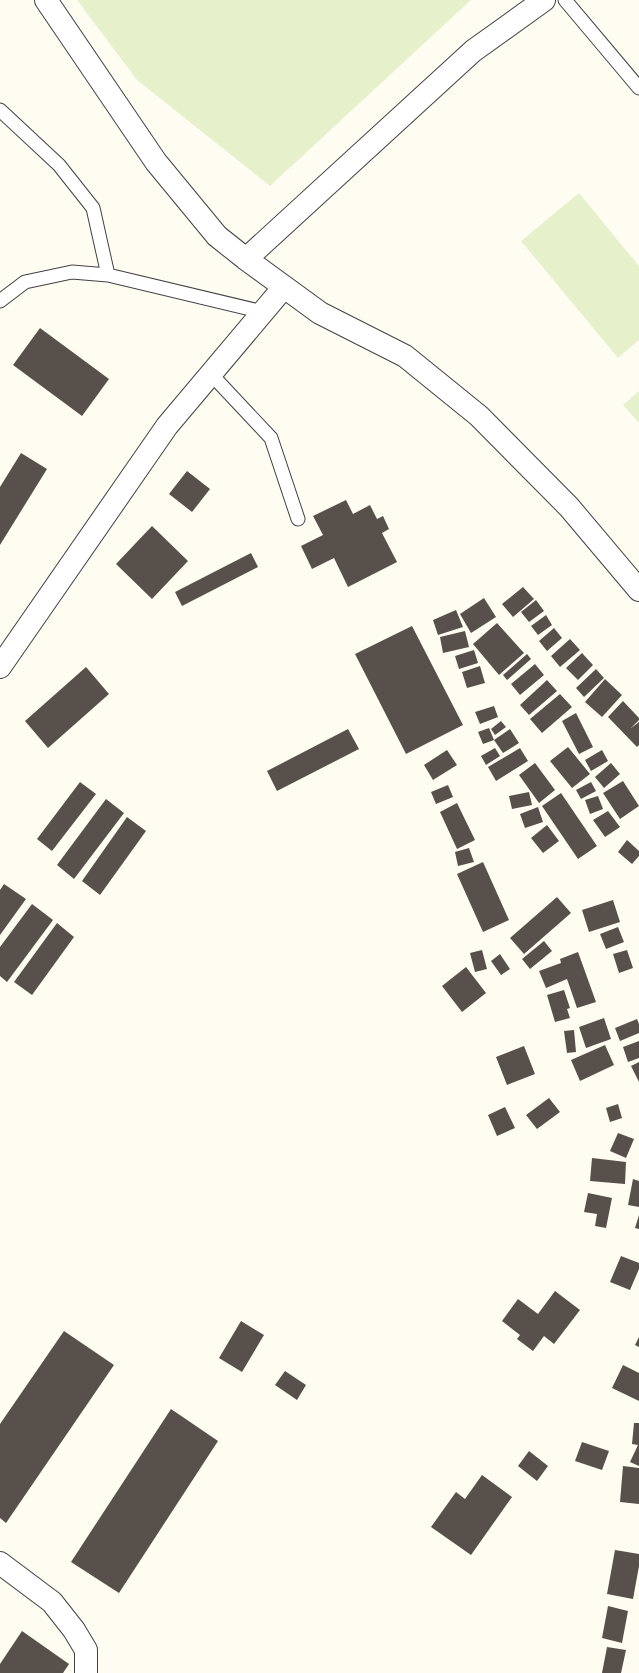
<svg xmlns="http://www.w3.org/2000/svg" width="639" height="1673" viewBox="0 0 639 1673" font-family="Georgia,serif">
	<rect width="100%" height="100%" fill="#fffcf1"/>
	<path fill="#e6f1cc" d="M77 0H471L270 186 137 80Z
		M579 193 639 266V340L618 358 521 241Z
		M639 391V423L623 405Z"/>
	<path fill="#58504b" d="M40 328 109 379 82 416 13 365Z
		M21 453 47 469 0 545V487Z
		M187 471 210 489 192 512 169 494Z
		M346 500 353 514 370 505 377 519 383 516 389 529 382 533 397 562 348 587 334 558 312 569 301 546 323 535 313 516Z
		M152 526 188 561 152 599 116 564Z
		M251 553 258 567 182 606 175 592Z
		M523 587 534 599 513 617 502 604Z
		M484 598 496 617 471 633 460 614Z
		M536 600 544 611 529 622 521 612Z
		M456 610 463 627 438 635 433 620Z
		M546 615 552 625 538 635 531 626Z
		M497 623 524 653 499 675 473 644Z
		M412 626 463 725 406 754 355 654Z
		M554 628 562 638 547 651 539 641Z
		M465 631 469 647 443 653 440 637Z
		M570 639 580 650 560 667 551 656Z
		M474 650 478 663 459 669 455 656Z
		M582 653 593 665 578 680 566 668Z
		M527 654 531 659 507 680 503 675Z
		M535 664 544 675 520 695 511 684Z
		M480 666 485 683 467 688 462 672Z
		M86 667 109 694 48 748 25 721Z
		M596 669 604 678 584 697 576 688Z
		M605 679 622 695 602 717 585 702Z
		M547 680 557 691 529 715 520 705Z
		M560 694 572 707 542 733 530 719Z
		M623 701 639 718V720L631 728 639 722V745L637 747 608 717Z
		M494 706 498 717 480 724 475 712Z
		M576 713 593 747 579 754 562 721Z
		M501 721 506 727 495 735 491 729Z
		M489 728 494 740 483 744 478 732Z
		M348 729 359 749 277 791 267 771Z
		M510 729 519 743 503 753 494 740Z
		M568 747 590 774 572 788 550 761Z
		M495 748 500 756 486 765 481 756Z
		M520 748 528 761 496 781 488 767Z
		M447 750 457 765 433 780 424 765Z
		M602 750 608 761 591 771 585 760Z
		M535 763 555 790 539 803 519 775Z
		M611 763 620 774 604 788 595 777Z
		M623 781 639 806 620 819 603 793Z
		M80 782 96 794 52 851 37 839Z
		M591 782 596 791 581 799 576 790Z
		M448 785 453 797 436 804 431 792Z
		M529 792 532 805 512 809 509 796Z
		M561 793 597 846 578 859 542 806Z
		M598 796 603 809 590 814 585 800Z
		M106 799 124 813 74 879 57 865Z
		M457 803 475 840 457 849 440 812Z
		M538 807 543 822 525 828 520 814Z
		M608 811 620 827 605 837 593 820Z
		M127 817 146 831 100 895 82 881Z
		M547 825 559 841 543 853 531 838Z
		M627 840 639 851V856L632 864 618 852Z
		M469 848 474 862 458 866 455 852Z
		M483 862 509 920 483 932 457 874Z
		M4 884 26 899 0 935V890Z
		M557 897 571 913 524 954 510 938Z
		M613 900 620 922 589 932 582 910Z
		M32 904 53 920 7 982 0 976V947Z
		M57 923 74 937 32 995 14 982Z
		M618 927 624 942 606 949 600 934Z
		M544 941 552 951 530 969 522 959Z
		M482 950 487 969 475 972 470 953Z
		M627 950 633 968 619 973 613 954Z
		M578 952 596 1002 577 1008 567 979 546 988 539 971 561 963 560 959Z
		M500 954 510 969 501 975 491 961Z
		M466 967 486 993 462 1012 442 986Z
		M564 990 570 1008 567 1009 570 1018 555 1022 547 995Z
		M604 1018 611 1039 586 1048 579 1027Z
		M637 1019 639 1024V1033L620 1041 615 1028Z
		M574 1030 576 1052 567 1053 564 1031Z
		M639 1041V1058L628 1062 623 1047Z
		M605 1045 614 1065 580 1081 571 1060Z
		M524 1046 535 1074 507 1085 496 1057Z
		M639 1062V1082L631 1066Z
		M549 1098 560 1112 537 1129 526 1115Z
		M618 1104 622 1118 610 1122 606 1108Z
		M505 1107 515 1128 497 1136 488 1115Z
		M618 1133 634 1139 626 1158 610 1151Z
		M592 1158 626 1162 625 1184 590 1181Z
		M633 1179 639 1181V1207L628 1205Z
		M588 1193 612 1198 606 1228 595 1226 597 1214 584 1212Z
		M639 1215V1229L635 1228Z
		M621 1256 639 1263V1269L630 1290 610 1282Z
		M555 1291 580 1310 554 1344 544 1336 533 1351 517 1339 520 1335 502 1321 518 1299 538 1314Z
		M241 1321 264 1335 242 1372 219 1358Z
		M64 1331 114 1365 6 1523 0 1518V1424Z
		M639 1337V1347L635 1345Z
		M623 1365 639 1373V1401L612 1388Z
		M285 1371 306 1385 297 1400 275 1385Z
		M171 1409 218 1441 119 1593 71 1562Z
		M634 1423H639V1466L630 1462 638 1445 632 1444Z
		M582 1442 609 1451 602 1470 575 1461Z
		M529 1451 548 1466 537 1481 518 1466Z
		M623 1466 639 1468V1504L620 1502Z
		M482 1475 512 1497 471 1555 431 1527 456 1492 465 1499Z
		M615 1550 639 1554V1566L633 1599 607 1594Z
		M608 1606 628 1611 622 1643 602 1638Z
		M22 1631 69 1664 63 1673H0V1664Z
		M607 1647 626 1650 621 1673H602Z"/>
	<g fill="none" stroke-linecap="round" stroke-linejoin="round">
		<g stroke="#424242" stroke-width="15">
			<path id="service" d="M565 0 639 88
				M0 110 59 165 93 208 108 275
				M0 301 25 282 72 272 108 275 263 312
				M211 374 271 438 298 519"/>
		</g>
		<g stroke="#424242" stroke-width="24">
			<path id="minor" d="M46 0 156 162 217 236 246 259 320 313 405 356 479 416 569 507 639 590
				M246 259 473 51 544 0
				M0 667 167 426 284 287
				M0 1563 52 1602 74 1630 86 1650V1673"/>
		</g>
		<use href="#service" stroke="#fff" stroke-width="13"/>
		<use href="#minor" stroke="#fff" stroke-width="22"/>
	</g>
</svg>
